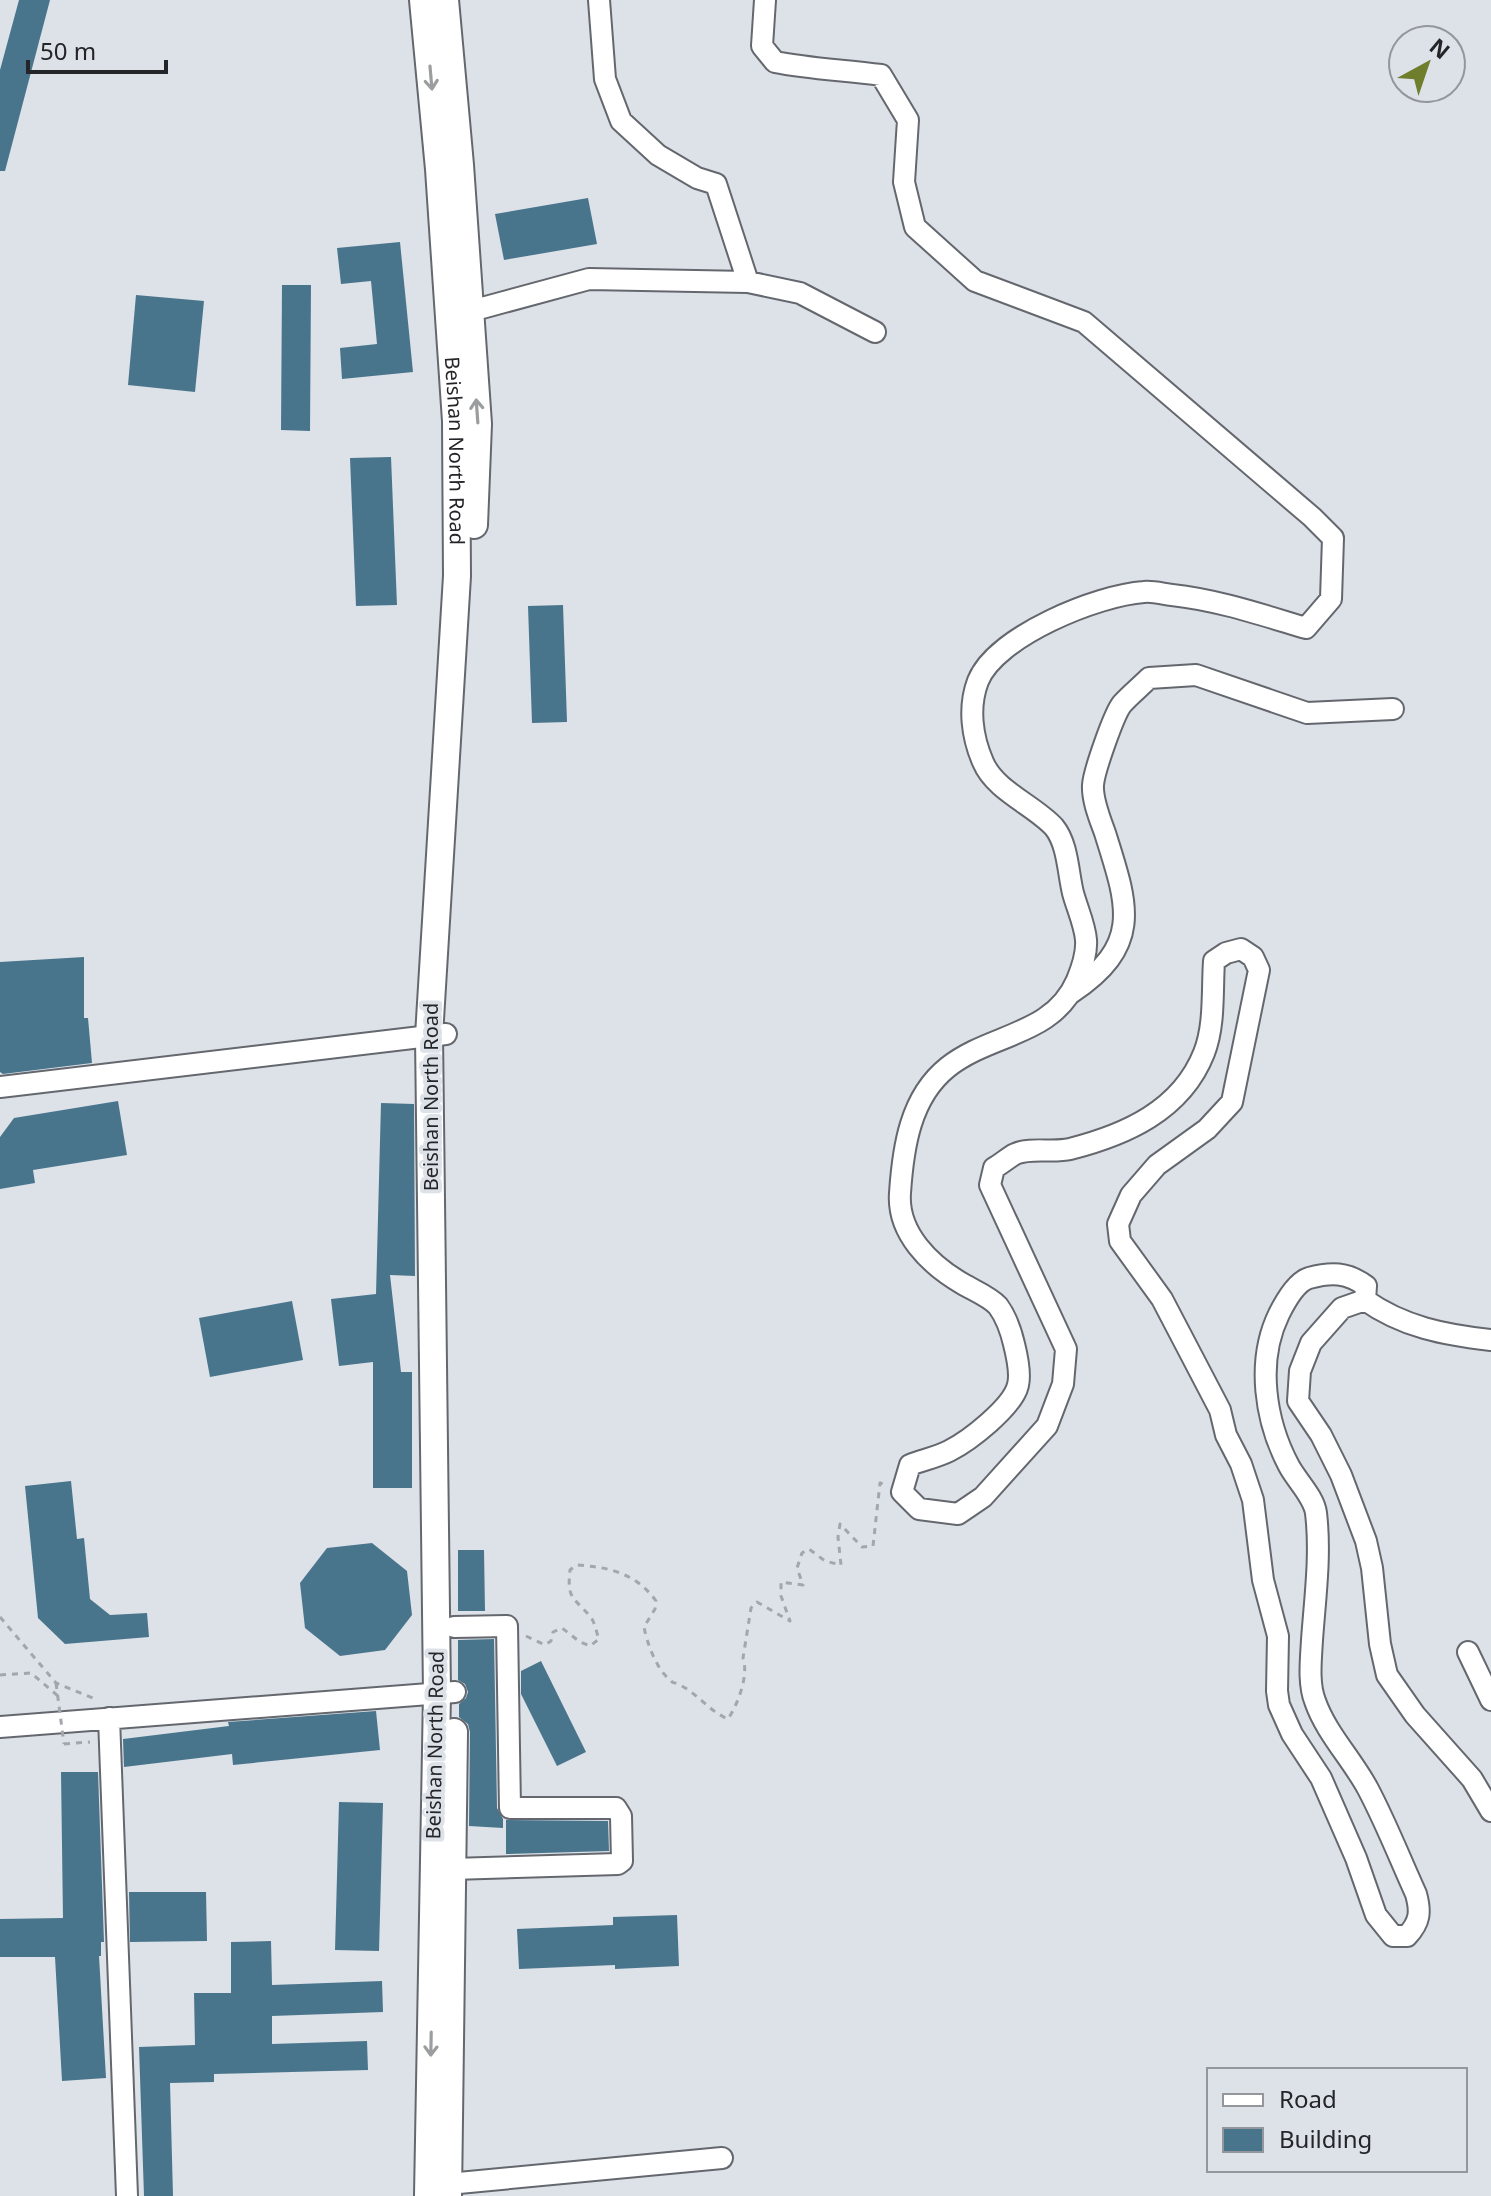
<svg xmlns="http://www.w3.org/2000/svg" width="1491" height="2196" viewBox="0 0 1491 2196" font-family="'Noto Sans',sans-serif">
	<rect width="100%" height="100%" fill="#dde1e8"/>
	<path fill="#49758c" d="M19 0H50L5 171H0V70Z
		M588 198 597 244 504 260 495 214Z
		M400 242 413 372 342 379 340 348 377 344 371 281 341 284 337 248Z
		M282 285H311L310 431 281 430Z
		M136 295 204 301 195 392 128 385Z
		M391 457 397 605 356 606 350 458Z
		M563 605 567 722 532 723 528 606Z
		M84 957V1018H88L92 1063 3 1074 0 1072V962Z
		M118 1101 127 1155 33 1170 35 1183 0 1189V1137L14 1118Z
		M381 1103 414 1104 415 1276 390 1275 401 1372H412V1488H373V1362L339 1366 331 1299 376 1294Z
		M292 1301 303 1360 210 1377 199 1318Z
		M71 1481 77 1539 84 1538 90 1599 110 1615 147 1613 149 1637 65 1644 38 1618 25 1486Z
		M372 1543 407 1571 412 1615 385 1650 340 1656 305 1628 300 1583 327 1548Z
		M458 1550H484L485 1611H458Z
		M494 1639 497 1808 503 1819V1828L469 1826 470 1732 468 1724 459 1717V1704L466 1698 468 1692 465 1684 458 1680V1640Z
		M541 1661 586 1752 557 1766 521 1694V1671Z
		M376 1711 380 1750 233 1765 232 1754 124 1767 123 1739 229 1726 228 1722Z
		M61 1772H98L104 1942H101V1956H99L106 2078 62 2081 55 1957H0V1919L63 1918Z
		M339 1802 383 1803 379 1951 335 1950Z
		M506 1820 608 1821 609 1851 506 1854Z
		M129 1892H206L207 1941 130 1942Z
		M677 1915 679 1966 615 1969V1965L519 1969 517 1929 613 1925V1917Z
		M271 1941 272 1985 382 1981 383 2012 272 2016V2044L367 2041 368 2070 214 2074V2082L170 2083 173 2196H144L139 2047 195 2045 194 1993H231V1942Z"/>
	<g fill="none" stroke-linecap="round" stroke-linejoin="round">
		<g stroke="#64686e" stroke-width="24">
			<path id="minor" d="M599 0 605 79 621 121 658 155 697 178 716 184 748 282
				M765 0 762 46 775 62C810 69 845 70 881 75L908 120 904 182 915 227 975 281 1084 322 1312 517 1333 538 1331 599 1306 628C1262 615 1218 600 1172 595 1163 594 1153 591 1144 592 1098 595 996 636 978 681 968 707 972 737 983 762 995 791 1034 805 1054 827 1068 844 1068 873 1073 893 1077 908 1085 925 1086 940 1087 953 1082 968 1077 980 1053 1036 991 1033 948 1067 910 1097 903 1148 900 1193 897 1233 930 1265 963 1284 973 1290 990 1297 998 1306 1006 1317 1011 1331 1014 1344 1017 1356 1021 1373 1018 1385 1013 1407 969 1441 949 1451 937 1457 923 1460 910 1465L902 1492 919 1509 958 1514 983 1497 1047 1426 1063 1384 1066 1349 990 1185 994 1168C1001 1164 1008 1158 1015 1154 1030 1147 1053 1153 1070 1149 1125 1135 1181 1111 1204 1053 1215 1025 1212 991 1214 961L1226 953 1241 949 1253 957 1259 970 1232 1102 1207 1129 1157 1165 1131 1195 1118 1224 1120 1241 1162 1299 1220 1410 1226 1435 1241 1464 1253 1500 1263 1580 1278 1636 1277 1691 1279 1705 1292 1734 1321 1778 1356 1858 1376 1915 1393 1936H1407C1420 1922 1421 1912 1416 1894 1400 1859 1386 1823 1368 1789 1352 1759 1326 1733 1315 1701 1308 1683 1311 1659 1312 1640 1315 1598 1321 1555 1316 1513 1314 1497 1297 1481 1289 1466 1265 1421 1256 1361 1279 1314 1285 1302 1296 1282 1309 1278 1331 1272 1347 1272 1366 1286L1365 1300 1342 1308 1311 1343 1300 1371 1298 1401 1321 1435 1341 1475 1366 1541 1372 1568 1380 1644 1387 1675 1415 1715 1472 1779 1491 1811
				M471 311 589 279 748 282 800 293 875 332
				M1071 993C1143 945 1128 906 1105 833 1100 819 1092 800 1093 785 1094 771 1114 714 1122 704 1130 695 1140 687 1149 678L1196 675 1307 713 1393 709
				M0 1087 446 1034
				M1365 1300C1403 1327 1445 1335 1491 1340
				M1468 1652 1491 1700
				M109 1718 127 2196
				M0 1727 455 1692
				M452 1869 618 1864 622 1861 621 1816 616 1808H510L507 1626 454 1627
				M448 2184 722 2158"/>
		</g>
		<g stroke="#64686e" stroke-width="30">
			<g id="major">
				<path id="s1" d="M423 0 439 169 456 421 457 576 429 1036 437 1693 428 2196"/>
				<path d="M445 0 460 165 478 424 474 525"/>
				<path d="M448 2196 454 1732"/>
			</g>
		</g>
		<path stroke="#a3a6ab" stroke-width="3" stroke-dasharray="6 6" stroke-linecap="butt" d="M0 1617 56 1683 95 1699
			M526 1636 545 1645 551 1641 553 1632 562 1628 580 1642 590 1646 599 1639C596 1632 595 1621 589 1615 572 1596 567 1598 570 1570L576 1565C609 1567 636 1573 656 1601L655 1609 644 1627C647 1643 656 1668 669 1679 675 1685 672 1681 680 1685 698 1694 709 1711 728 1719 738 1704 749 1675 743 1658L751 1608 757 1602 790 1621 781 1596V1582L803 1585 797 1568 802 1553 809 1549 825 1561 841 1565 838 1537 840 1524 862 1547 873 1546 880 1483 884 1484
			M0 1675 31 1673 58 1696
			M64 1744 90 1742"/>
		<use href="#minor" stroke="#fff" stroke-width="20"/>
		<use href="#major" stroke="#fff" stroke-width="26"/>
		<path stroke="#a3a6ab" stroke-width="3" stroke-dasharray="6 6" stroke-linecap="butt" d="M56 1683 64 1744"/>
	</g>
	<defs><path id="oneway-shaft" d="M-6 0H5M1.5-3L5.5 0L1.5 3" fill="none" stroke-width="1.6" stroke-linecap="round" stroke-linejoin="round" transform="scale(2)"/></defs>
	<g stroke="#9c9d9e">
		<use href="#oneway-shaft" transform="translate(431 78) rotate(85)"/>
		<use href="#oneway-shaft" transform="translate(477 411) rotate(-94)"/>
		<use href="#oneway-shaft" transform="translate(431 2044) rotate(91)"/>
	</g>
	<g text-anchor="middle" stroke-width="8" stroke-linejoin="round" paint-order="stroke">
		<g font-size="20" fill="#242528" stroke="#dde1e8">
			<text dy="7" stroke="none"><textPath href="#s1" startOffset="452">Beishan North Road</textPath></text>
			<text transform="translate(431 1097) rotate(-90)" y="7">Beishan North Road</text>
			<text transform="translate(435 1745) rotate(-89)" y="7">Beishan North Road</text>
		</g>
	</g>
	<rect x="1207" y="2068" width="260" height="104" fill="#dde1e8" stroke="#93969b" stroke-width="2"/>
	<rect x="1223" y="2094" width="40" height="12" fill="#ffffff" stroke="#93969b" stroke-width="2"/>
	<text x="1279" y="2108" font-size="24" fill="#242528">Road</text>
	<rect x="1223" y="2128" width="40" height="24" fill="#49758c" stroke="#93969b" stroke-width="2"/>
	<text x="1279" y="2148" font-size="24" fill="#242528">Building</text>
	<g transform="translate(1427 64) rotate(40)"><circle r="38" fill="#dde1e8" stroke="#93969b" stroke-width="2"/>
	<path d="M0-6L14 30L0 20L-14 30Z" fill="#6f7e2d"/>
	<text y="-12" font-size="22" font-weight="bold" text-anchor="middle" fill="#242528">N</text>
	</g>
	<path d="M28 60v12h138v-12" fill="none" stroke="#242528" stroke-width="4"/>
	<text x="40" y="60" font-size="24" fill="#242528" stroke="#dde1e8" stroke-width="6" paint-order="stroke">50 m</text>
</svg>
